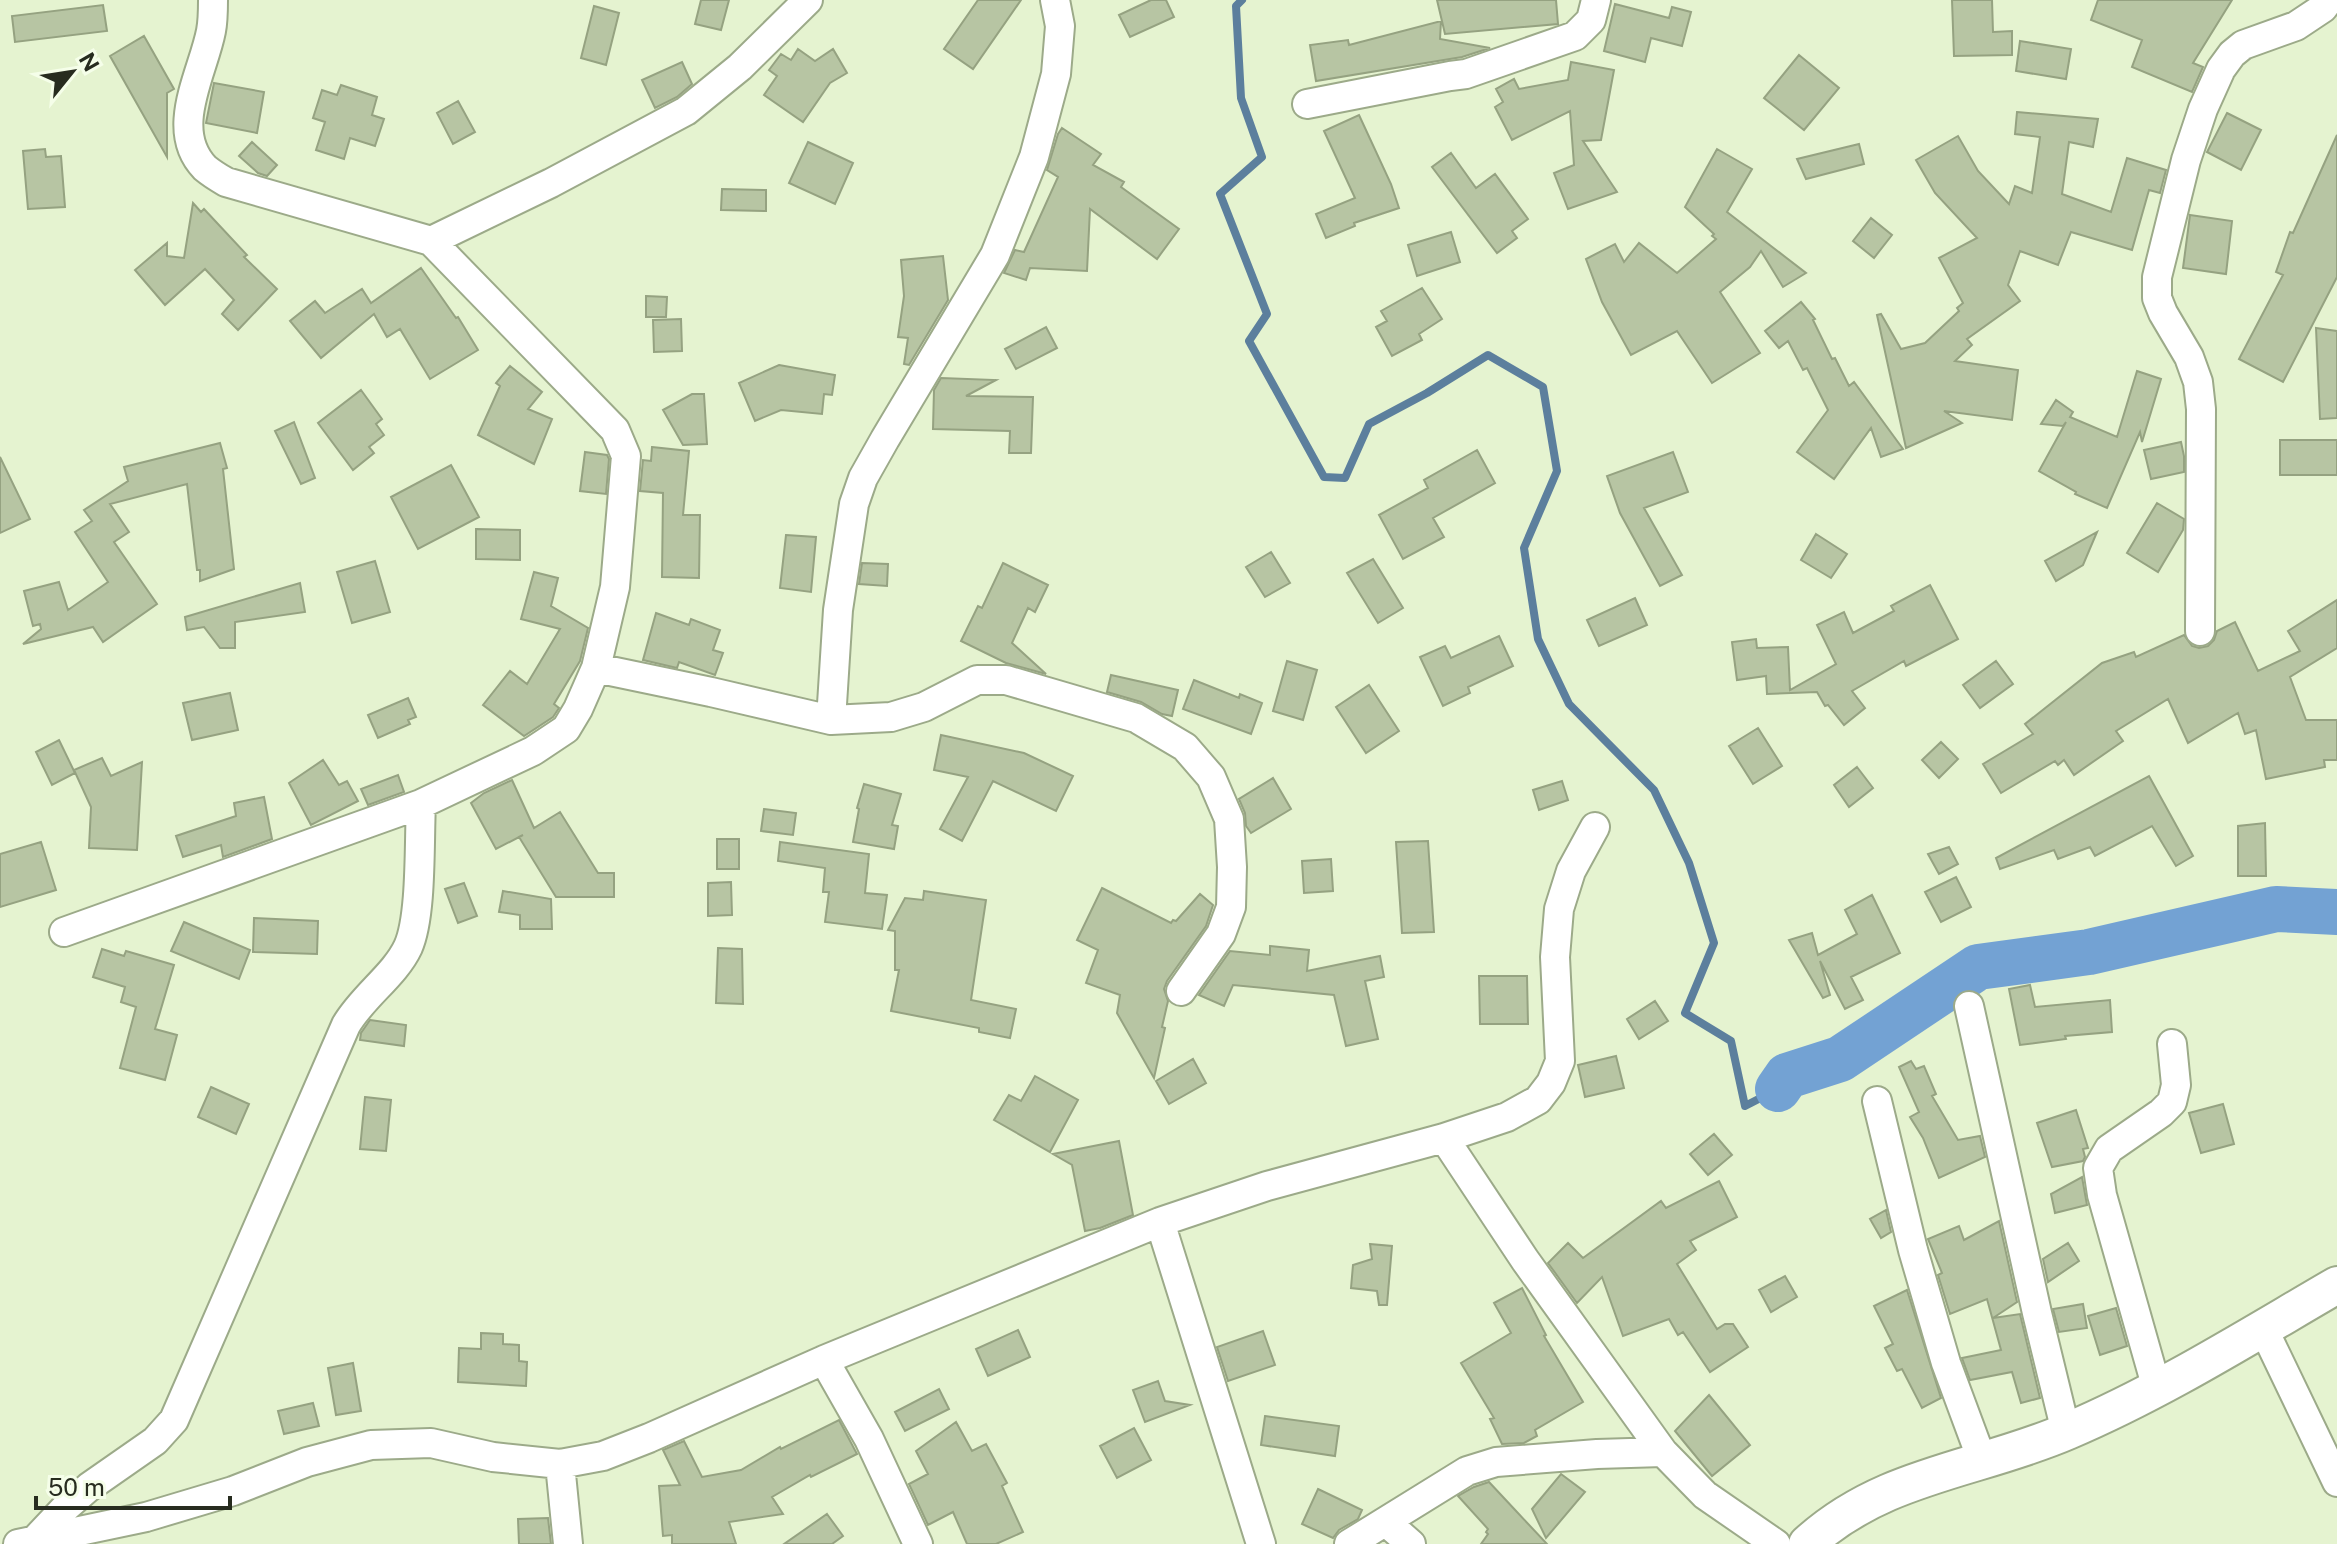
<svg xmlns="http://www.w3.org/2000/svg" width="2337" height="1544" viewBox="0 0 2337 1544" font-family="'Public Sans',sans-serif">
	<rect width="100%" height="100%" fill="#e5f3d0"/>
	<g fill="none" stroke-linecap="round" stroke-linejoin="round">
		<path stroke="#5c7f9d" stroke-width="8" d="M1242 0 1236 6 1241 98 1262 157 1220 194 1267 314 1249 341 1324 477 1345 478 1369 424 1427 393 1488 355 1543 387 1557 471 1524 548 1538 639 1569 704 1654 790 1689 863 1714 943 1685 1013 1731 1041 1745 1106 1778 1089"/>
		<path stroke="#73a2d3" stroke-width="46" d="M1778 1089 1787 1076 1840 1059 1978 967 2089 952 2276 909 2337 912"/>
	</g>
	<path fill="#b7c5a3" stroke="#95a281" stroke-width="2" d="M701 0H729L721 30 695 24Z
		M978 0H1021L973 69 944 49Z
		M1151 0H1166L1174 17 1130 37 1119 15Z
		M1437 0H1556L1558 24 1445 34Z
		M1952 0H1992L1993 32 2012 31V55L1954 56Z
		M2098 0H2232L2193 63 2203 67 2192 92 2132 67 2142 40 2091 20Z
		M1615 4 1669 18 1672 7 1691 12 1682 46 1651 38 1645 62 1604 51Z
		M103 5 107 31 15 42 12 16Z
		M594 6 619 13 606 65 581 58Z
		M1441 21 1440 39 1490 48 1462 57 1316 81 1310 45 1348 40 1349 45Z
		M144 36 174 89 167 93V157L110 56Z
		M2020 41 2071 49 2066 79 2016 71Z
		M798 49 815 61 833 49 847 73 830 83 803 122 764 95 777 76 769 70 781 54 791 60Z
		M1799 55 1839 88 1804 130 1764 98Z
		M682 62 692 84 677 97 655 108 642 80Z
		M1571 62 1614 70 1601 140 1583 141 1617 192 1568 209 1554 173 1574 165 1570 111 1512 140 1495 107 1503 102 1496 89 1514 79 1519 89 1568 80Z
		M214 83 264 92 257 133 206 123Z
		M341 85 377 97 372 115 384 119 375 146 350 138 344 159 316 150 325 122 313 118 322 90 337 95Z
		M458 101 475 132 453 144 437 113Z
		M2017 112 2098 119 2093 147 2069 142 2062 194 2111 212 2127 158 2166 170 2160 193 2149 190 2132 250 2071 232 2058 265 2020 251 2008 285 2020 301 1967 339 1972 345 1955 361 2018 370 2012 420 1944 411 1962 423 1906 448 1877 315 1881 314 1901 349 1925 343 1959 311 1957 308 1963 303 1939 258 1977 238 1935 193 1916 160 1958 136 1978 171 2009 204 2015 186 2032 193 2040 137 2015 134Z
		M2227 113 2261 130 2241 170 2207 152Z
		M1359 115 1391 184 1399 208 1354 223 1355 226 1326 238 1316 214 1355 198 1324 131Z
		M1062 128 1101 154 1093 165 1124 182 1121 187 1179 229 1157 259 1090 209 1087 271 1030 268 1026 280 1004 273 1015 250 1024 252 1058 177 1047 170 1058 134Z
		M2337 135V277L2283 382 2239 359 2283 275 2276 272 2290 232 2293 233Z
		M252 142 277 165 267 176 258 173 239 156Z
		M808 142 853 163 835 204 789 183Z
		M1859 144 1864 164 1806 179 1797 159Z
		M45 149 46 157 61 156 65 207 28 209 23 151Z
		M1717 149 1752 169 1727 212 1806 273 1783 287 1761 251 1750 267 1720 292 1760 353 1712 383 1677 331 1631 355 1602 302 1586 259 1615 244 1624 262 1639 243 1677 273 1716 239 1712 236 1714 234 1685 207Z
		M1451 153 1476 188 1495 174 1528 219 1512 231 1517 238 1497 253 1432 167Z
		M722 189 766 190V211L721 210Z
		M193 203 201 212 204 209 247 255 244 257 277 289 238 330 222 314 234 300 205 269 165 305 135 270 167 243V256L184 258Z
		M2190 215 2232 221 2226 274 2183 268Z
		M1871 218 1892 235 1874 258 1853 241Z
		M1451 232 1460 262 1417 276 1408 245Z
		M943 256 948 300 909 365 904 364 908 338 898 337 904 296 901 260Z
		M421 268 456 318 458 317 478 350 430 379 400 329 387 337 374 314 321 358 290 321 315 301 325 313 362 289 371 303Z
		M1422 288 1442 319 1419 334 1422 340 1392 356 1376 327 1387 321 1381 311Z
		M646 296 667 297 666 317H646Z
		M1801 302 1815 319 1813 320 1832 359 1835 358 1849 386 1854 382 1903 449 1881 457 1871 428 1834 479 1797 452 1828 410 1807 368 1803 370 1788 341 1779 348 1765 331Z
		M681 319 682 351 654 352 653 320Z
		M1046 327 1057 348 1016 369 1005 349Z
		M2316 328 2337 331V418L2320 419Z
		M779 365 835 375 832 395 824 394 822 414 781 410 755 421 739 383Z
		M510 366 542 392 528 409 552 419 534 464 478 435 500 386 496 383Z
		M2137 371 2161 379 2142 442 2140 432 2107 508 2075 494 2076 492 2039 471 2066 422 2063 426 2041 424 2056 400 2073 412 2070 417 2117 437Z
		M941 378 996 380 966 396 1033 397 1031 453H1009L1010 431 933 429 934 390Z
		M361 390 382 419 376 424 384 435 369 447 374 453 353 470 318 423Z
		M692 394H704L707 444 683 445 663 410Z
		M294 422 315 478 301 484 275 431Z
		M2280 440H2337V475H2280Z
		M2181 442 2184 456V472L2151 479 2144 450Z
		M220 443 227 468 223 469 234 569 200 581V570H197L187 484 110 504 129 532 114 542 157 604 103 642 93 627 23 644 41 629 40 624 33 626 24 591 59 582 68 610 108 582 75 532 92 521 84 510 128 481 124 467Z
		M652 447 689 451 683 515H700L699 578 662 577 663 493 640 491 643 460 651 461Z
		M1477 450 1495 483 1433 518 1444 537 1403 559 1379 515 1428 488 1424 480Z
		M585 452 607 455 609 459 606 494 580 491Z
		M1673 452 1688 492 1644 508 1682 575 1660 586 1620 513 1607 476Z
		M0 457 30 519 0 533Z
		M451 465 479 517 418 549 391 497Z
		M2157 503 2184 519 2183 530 2158 572 2127 553Z
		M476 529 520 530V560L476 559Z
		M2097 532 2083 565 2056 581 2045 561Z
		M1816 534 1847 554 1831 578 1801 560Z
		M786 535 816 537 811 592 780 588Z
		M1271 552 1290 583 1265 597 1246 567Z
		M1373 559 1403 608 1378 623 1347 573Z
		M375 561 390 612 352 623 337 572Z
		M862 563 888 564 887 586 859 584Z
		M1003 563 1048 585 1035 612 1028 608 1012 643 1046 674 1006 663 961 641 978 606 982 608Z
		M534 572 558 578 551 606 588 628 580 661 554 704 559 708 553 717 524 736 483 705 510 671 527 684 560 629 521 619Z
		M300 583 305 612 235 622V648H220L204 627 187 630 185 617Z
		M1930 585 1958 639 1906 666 1904 661 1852 691 1865 708 1844 725 1828 705 1825 706 1817 692 1767 694 1766 676 1737 680 1732 642 1756 639 1757 648 1788 647 1790 690 1836 664 1817 625 1844 612 1853 633 1894 611 1891 606Z
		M1635 598 1647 625 1599 646 1587 620Z
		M2337 600V648L2290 677 2306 720H2337V760H2324L2325 767 2266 779 2256 730 2245 734 2238 713 2188 743 2168 699 2116 731 2123 741 2074 775 2064 760 2058 765 2055 761 2001 793 1983 764 2033 734 2025 724 2102 663 2134 652 2136 657 2184 635 2192 646 2199 648 2208 646 2214 640 2217 631 2235 622 2258 671 2300 651 2288 631Z
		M656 613 689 625 691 619 720 630 713 650 723 653 715 675 679 662 677 668 643 660Z
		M1499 636 1513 666 1468 687 1470 693 1443 706 1420 657 1445 646 1451 658Z
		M1287 661 1317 670 1303 720 1273 711Z
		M1996 661 2013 684 1980 708 1963 685Z
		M1111 675 1178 690 1172 716 1162 714 1141 702 1107 692Z
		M1194 680 1239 698 1240 694 1262 703 1251 734 1183 709Z
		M1369 685 1399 731 1366 753 1336 707Z
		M230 693 238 730 192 740 183 703Z
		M408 698 416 717 408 720 410 724 378 738 368 715Z
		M1758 728 1782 766 1753 784 1729 746Z
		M941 735 1024 753 1073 776 1056 811 993 781 962 841 940 829 968 777 934 770Z
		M59 740 75 773 52 785 36 752Z
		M1941 742 1958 759 1939 778 1922 760Z
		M102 758 111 776 142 762 137 850 89 848 91 807 74 770Z
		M323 760 339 785 347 781 358 801 311 825 289 783Z
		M1857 767 1873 788 1849 807 1834 785Z
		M398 775 404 792 368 805 361 789Z
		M2149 776 2193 856 2176 866 2152 826 2095 856 2090 847 2058 859 2054 850 2000 869 1996 858Z
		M1273 778 1291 809 1251 833 1246 826 1245 813 1239 799Z
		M512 780 534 828 560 812 598 873H614V897H556L519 837 523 835 496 849 471 803 484 793Z
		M1562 781 1568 800 1539 810 1533 790Z
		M864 784 901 794 892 825 898 826 894 849 853 842 859 809 857 808Z
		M264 797 272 839 223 857 221 845 183 857 176 836 236 816 234 803Z
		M764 809 796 813 793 835 761 831Z
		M2265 823 2266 876H2238V826Z
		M717 839H739V869H717Z
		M1428 841 1434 932 1402 933 1396 842Z
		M41 842 56 890 0 907V854Z
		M780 842 869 854 865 893 887 895 882 929 825 922 829 892H823L825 868 778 861Z
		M1949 847 1958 864 1939 874 1928 854Z
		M1331 859 1333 891 1304 893 1302 861Z
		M1956 877 1971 907 1941 922 1925 892Z
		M731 882 732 915 708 916V883Z
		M464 883 477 916 458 923 445 889Z
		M1102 888 1171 923 1173 920 1176 921 1200 894 1213 905 1206 926 1167 981 1164 989 1168 1001 1162 1027 1165 1028 1154 1078 1117 1013 1120 995 1086 983 1098 950 1077 940Z
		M503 891 551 899 552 929H520V915L499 912Z
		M924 891 986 900 971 1000 1016 1009 1010 1038 979 1032V1028L891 1011 899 970H895V931L888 930 905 898 923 900Z
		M1872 895 1900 953 1851 977 1863 1000 1845 1009 1820 961 1830 995 1823 998 1789 940 1812 933 1818 955 1857 934 1845 910Z
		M254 918 318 921 317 954 253 952Z
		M184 922 250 950 239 979 171 951Z
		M1270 946 1309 950 1307 971 1380 956 1384 977 1365 981 1378 1039 1346 1046 1334 995 1233 985 1224 1006 1199 995 1230 951 1270 955Z
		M718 948 742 949 743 1004 716 1003Z
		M102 949 124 956 126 951 174 965 155 1029 177 1035 165 1080 120 1068 136 1007 121 1002 125 987 93 977Z
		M1479 976H1527L1528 1024H1480Z
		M2030 985 2035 1007 2110 1000 2112 1032 2065 1036 2066 1039 2020 1045 2009 989Z
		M1655 1001 1668 1021 1639 1039 1627 1019Z
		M370 1020 406 1025 404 1046 360 1040 361 1033Z
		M1616 1056 1624 1088 1585 1097 1578 1065Z
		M1193 1059 1206 1083 1169 1104 1156 1081Z
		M1911 1061 1916 1069 1924 1066 1936 1094 1932 1096 1958 1140 1980 1136 1985 1157 1939 1178 1923 1138 1910 1117 1919 1112 1899 1067Z
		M1035 1076 1078 1100 1050 1152 994 1120 1009 1095 1021 1101Z
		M211 1087 249 1104 236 1134 198 1117Z
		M365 1097 391 1100 386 1151 360 1149Z
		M2223 1104 2234 1144 2201 1153 2189 1113Z
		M2076 1110 2088 1148 2083 1149 2085 1157 2083 1161 2052 1167 2037 1123Z
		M1714 1134 1732 1155 1708 1175 1690 1154Z
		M1119 1141 1133 1215 1100 1228 1085 1231 1072 1165 1053 1154Z
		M2082 1177 2087 1205 2055 1213 2051 1194Z
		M1719 1181 1737 1217 1690 1241 1696 1250 1677 1264 1717 1329 1725 1324H1733L1748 1347 1710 1372 1683 1332 1678 1335 1669 1319 1623 1336 1602 1277 1577 1303 1548 1263 1568 1243 1583 1258 1661 1201 1666 1208Z
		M1886 1210 1891 1232 1881 1238 1870 1219Z
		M1999 1221 2017 1302 1993 1318 2020 1314 2040 1398 2021 1403 2012 1372 1970 1380 1962 1358 2001 1350 1987 1299 1950 1314 1938 1275 1942 1273 1928 1239 1959 1226 1964 1240Z
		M2068 1243 2079 1261 2048 1282 2043 1259Z
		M1370 1244 1392 1246 1387 1305H1379L1377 1291 1351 1288 1353 1265 1372 1259Z
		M1785 1276 1797 1297 1771 1312 1759 1290Z
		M1522 1288 1546 1335 1544 1336 1583 1402 1535 1430 1537 1436 1524 1443 1502 1444 1490 1419 1494 1418 1461 1363 1511 1333 1494 1303Z
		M1907 1290 1941 1398 1922 1408 1902 1369 1897 1371 1885 1348 1893 1344 1874 1306Z
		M2083 1304 2087 1328 2059 1332 2053 1309Z
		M2116 1308 2127 1346 2100 1355 2088 1316Z
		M1018 1330 1030 1357 988 1376 976 1349Z
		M1263 1331 1275 1365 1228 1381 1217 1347Z
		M481 1333 503 1334V1344L519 1345V1361L527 1362 526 1386 458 1382 459 1348 481 1349Z
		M353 1363 361 1411 336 1415 328 1368Z
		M1158 1381 1165 1401 1190 1405 1145 1422 1133 1390Z
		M939 1389 949 1409 905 1431 895 1412Z
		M1709 1395 1750 1445 1712 1476 1675 1431Z
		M313 1403 319 1426 284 1434 278 1411Z
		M1265 1416 1339 1426 1335 1456 1261 1445Z
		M839 1420 857 1454 811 1477 810 1475 772 1497 783 1514 729 1522 736 1544H672V1535L663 1536 659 1486 680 1485 663 1450 684 1441 702 1477 741 1470 780 1447 781 1449Z
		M956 1422 972 1451 986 1444 1007 1483 1002 1486 1023 1532 996 1544H967L953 1512 928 1525 909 1484 928 1474 916 1451Z
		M1134 1428 1151 1460 1117 1478 1100 1446Z
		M1561 1474 1585 1492 1546 1538 1532 1509Z
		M1489 1482 1517 1512 1547 1544H1481L1488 1534 1486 1532 1488 1529 1458 1496 1474 1487Z
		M1318 1489 1362 1510 1358 1519 1339 1530 1333 1538 1302 1524Z
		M827 1514 843 1536 832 1544H784Z
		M548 1518 551 1544H519L518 1519Z"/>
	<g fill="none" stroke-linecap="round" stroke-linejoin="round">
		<g stroke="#9caa89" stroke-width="32">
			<path id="minor" d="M1307 104 1450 76 1466 74 1575 36 1591 20 1596 0
				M431 241 551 183 686 111 740 67 808 0
				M2200 631 2201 409 2198 382 2189 357 2163 313 2157 298V277L2186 160 2203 109 2221 69 2232 54 2243 45 2296 26 2323 8 2329 0
				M596 668 711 692 831 720 891 717 924 707 977 680H1006L1136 718 1185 747 1211 777 1229 819 1232 867 1231 907 1221 934 1181 991
				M831 720 838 610 854 504 863 478 885 439 995 255 1034 157 1056 74 1060 26 1055 0
				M64 932 421 804 533 751 566 729 578 709 596 668 615 587 626 456 615 430 431 241 226 182C219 178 211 173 205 168 168 130 203 73 211 31 213 21 213 10 213 0
				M1969 1006 2037 1313 2066 1432
				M1877 1101 1913 1250 1946 1363 1982 1460
				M1444 1138 1525 1260 1663 1452 1705 1495 1776 1544
				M1160 1222 1261 1544
				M2263 1328 2337 1482
				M824 1360 869 1439 918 1544
				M2157 1389 2102 1195 2098 1168 2109 1149 2161 1113 2172 1102 2176 1085 2172 1044
				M560 1464 568 1544
				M1386 1522 1411 1544
				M34 1541 66 1507 89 1487 155 1441 174 1420 346 1025C362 997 395 975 408 947 422 916 419 841 421 804
				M18 1544 146 1517 233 1491 307 1462 371 1445 431 1443 493 1457 560 1464 603 1456 649 1438 824 1360 1160 1222 1267 1186 1444 1138 1507 1117 1538 1100 1551 1083 1560 1061 1555 957 1559 909 1571 871 1595 827
				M1349 1544 1467 1471 1496 1462 1597 1454 1663 1452"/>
		</g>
		<g stroke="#9caa89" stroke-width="40">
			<path id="tertiary" d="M1807 1544C1883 1474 1978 1470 2068 1431 2162 1391 2249 1336 2337 1285"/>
		</g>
		<use href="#minor" stroke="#fff" stroke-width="28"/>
		<use href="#tertiary" stroke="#fff" stroke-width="36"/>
	</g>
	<g transform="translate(72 72) rotate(60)" stroke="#f5fee9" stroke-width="6" paint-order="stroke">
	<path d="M0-6L14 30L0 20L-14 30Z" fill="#272c1f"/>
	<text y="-12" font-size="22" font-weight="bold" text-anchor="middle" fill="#272c1f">N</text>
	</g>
	<path d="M36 1496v12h194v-12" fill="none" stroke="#272c1f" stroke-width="4"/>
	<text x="48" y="1496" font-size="24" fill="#272c1f" stroke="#f5fee9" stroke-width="6" paint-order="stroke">50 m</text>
</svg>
